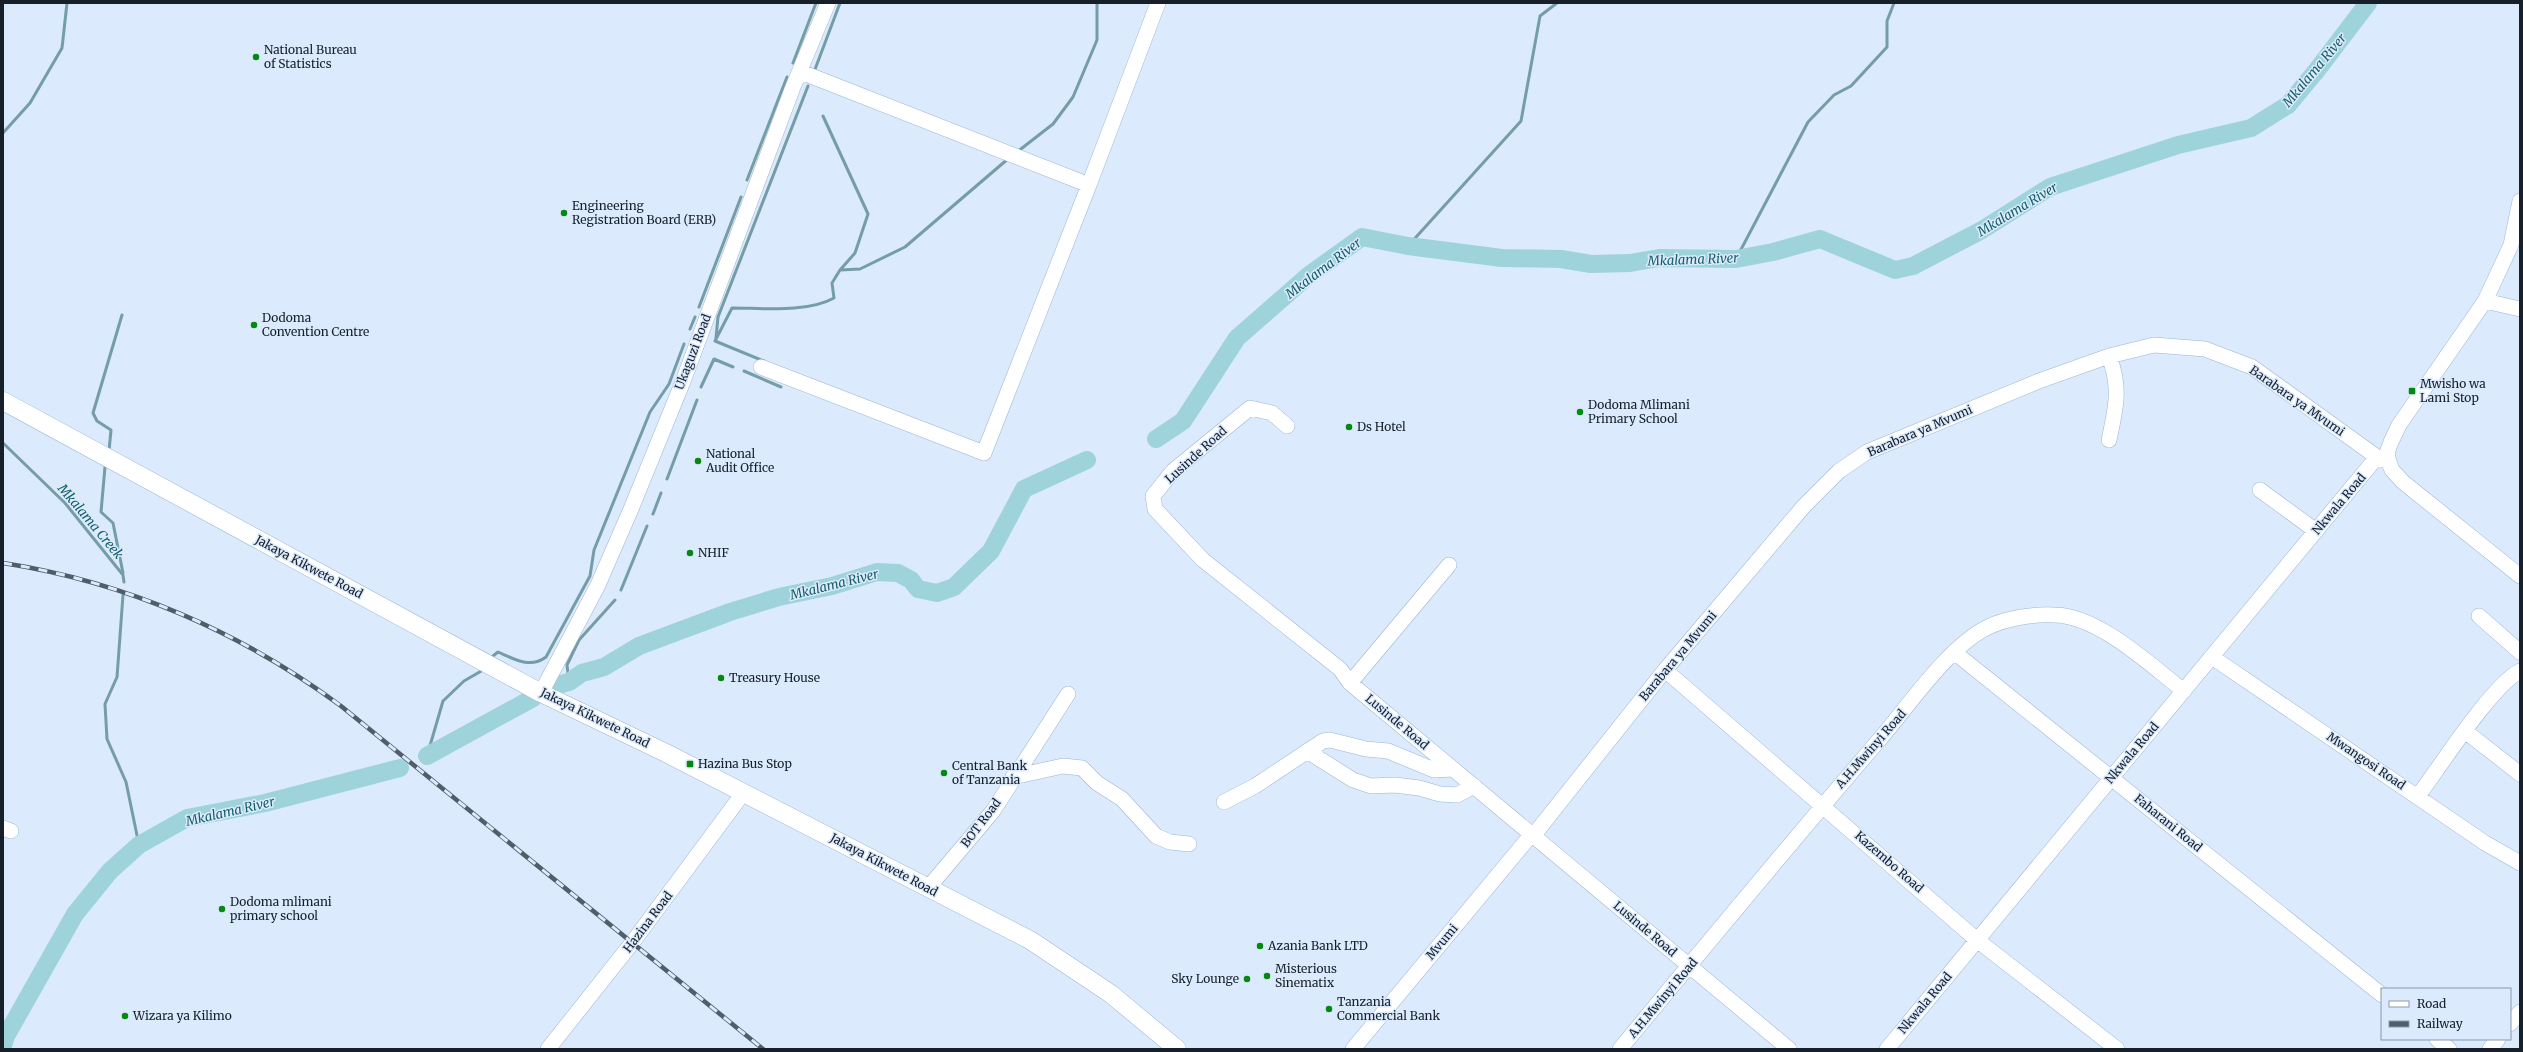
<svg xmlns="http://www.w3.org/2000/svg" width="2523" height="1052" viewBox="0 0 2523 1052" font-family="Merriweather,serif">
	<rect width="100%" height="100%" fill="#dbeafc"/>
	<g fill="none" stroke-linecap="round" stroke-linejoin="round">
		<path stroke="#759da7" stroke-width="3" d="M793 63 816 3
			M814 72 840 3
			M823 116 868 214 855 253 840 270
			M3 133 30 103 62 48 67 3
			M1017 152 1053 124 1073 97 1097 40V3
			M747 180 787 77
			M1408 246 1521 121 1540 16 1557 3
			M1736 259 1808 122 1834 95 1851 86 1887 47V21L1894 3
			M699 307 741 197
			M690 329 695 317
			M716 338 718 317 808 86
			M715 341 732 308C762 308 807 313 834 298L832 283 840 270 860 269 905 247 1009 158
			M715 341 764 361
			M744 371 781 387
			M701 387 714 359 733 367
			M3 443 65 503 123 575 124 582
			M109 451 111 430 97 421 93 413 122 315
			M105 467 101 512 113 523 123 573
			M667 479 697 400
			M653 514 661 493
			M621 590 647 526
			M123 595 117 677 105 704 107 739 126 782 139 845
			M493 656 498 652C514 659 530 669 546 657L590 576 594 550 650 412 669 384 684 344
			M569 682 567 665 579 640 615 600
			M427 756 443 701 464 681 483 670"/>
		<path stroke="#9ed3dc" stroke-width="18" d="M1156 439 1183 421 1237 338 1309 275 1362 237 1408 246 1502 258 1561 259 1591 264 1630 263 1659 258 1736 259 1773 252 1820 239 1895 270 1913 266 1982 230 2050 187 2178 145 2251 128 2288 105 2317 70 2368 3
			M557 685 569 682 582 673 604 667 639 646 730 612 779 597 832 586 877 572 898 573 911 580 918 589 937 593 954 587 991 551 1024 489 1087 460
			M427 756 533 698
			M3 1046 6 1036 75 914 110 871 139 845 187 818 265 803 400 768"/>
		<g stroke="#9db5d2" stroke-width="16">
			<path id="minor" d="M801 72 1089 185 1158 3
				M2520 201 2511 245 2485 301 2399 425 2391 442 2387 453 2389 462 2392 470 2403 482 2520 576
				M2485 301 2520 309
				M761 367 984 453 1089 185
				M1287 426 1272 413 1250 408 1173 471 1153 496 1155 509 1203 560 1340 669 1350 683 1789 1049
				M2109 440C2116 408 2121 387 2109 356
				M2260 490 2316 531
				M2479 616 2520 652
				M1954 652 2382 995
				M2212 657 2485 843 2520 863
				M1665 670 1977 940 2117 1049
				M1350 683 1449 565
				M541 693 598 585 631 509 682 384 793 87 828 3
				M2465 731 2520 774
				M1307 751 1353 780 1371 786 1395 785 1419 788 1440 794 1457 795 1474 786
				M1013 777 1063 766 1082 768 1097 783 1122 799 1156 836 1170 842 1189 844
				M2418 796C2440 767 2491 686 2520 671
				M1224 802 1255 786 1323 741 1330 740 1366 749 1388 751 1434 770 1453 769
				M3 828 11 831
				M1533 836 1665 670 1804 506 1839 471 1867 452 2039 381 2109 356 2154 345 2205 349 2252 367 2377 457 2389 462
				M928 888 993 811 1068 694
				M2510 1024 2520 1012
				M2437 1039 2449 1049
				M548 1049 632 943 744 792
				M1353 1049 1531 835
				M1620 1049C1706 945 1792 841 1880 739 1909 705 1949 646 1988 627 2007 618 2033 614 2054 615 2098 615 2150 665 2184 691
				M1887 1049 2377 457
				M2490 1049 2498 1039"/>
		</g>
		<g stroke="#9db5d2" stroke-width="19">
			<path id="major" d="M3 401 541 693 666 753 1030 940 1111 994 1177 1049"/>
		</g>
		<use href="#minor" stroke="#fff" stroke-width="15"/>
		<use href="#major" stroke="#fff" stroke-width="18"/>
		<g stroke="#525d6a" stroke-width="4.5">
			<path id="rail" d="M3 563C126 582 241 632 341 706L763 1049"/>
		</g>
		<use href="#rail" stroke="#dbeafc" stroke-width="3" stroke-dasharray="9" stroke-linecap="butt"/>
	</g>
	<g fill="#038810" stroke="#dbeafc" stroke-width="1.5">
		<circle cx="256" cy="57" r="4"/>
		<circle cx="564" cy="213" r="4"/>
		<circle cx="254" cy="325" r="4"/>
		<rect x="2408" y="387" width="8" height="8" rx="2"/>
		<circle cx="1580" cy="412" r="4"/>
		<circle cx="1349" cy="427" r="4"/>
		<circle cx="698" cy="461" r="4"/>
		<circle cx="690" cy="553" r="4"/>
		<circle cx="721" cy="678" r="4"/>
		<rect x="686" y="760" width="8" height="8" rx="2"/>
		<circle cx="944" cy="773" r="4"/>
		<circle cx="222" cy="909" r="4"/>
		<circle cx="1260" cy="946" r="4"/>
		<circle cx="1267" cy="976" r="4"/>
		<circle cx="1247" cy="979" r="4"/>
		<circle cx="1329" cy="1009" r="4"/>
		<circle cx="125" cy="1016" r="4"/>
	</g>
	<g text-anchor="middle" stroke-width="3" stroke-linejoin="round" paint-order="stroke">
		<g font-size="12" fill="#161f2a" stroke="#dbeafc" text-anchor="start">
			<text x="264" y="54">National Bureau<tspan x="264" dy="14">of Statistics</tspan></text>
			<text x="572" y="210">Engineering<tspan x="572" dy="14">Registration Board (ERB)</tspan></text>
			<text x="262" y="322">Dodoma<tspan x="262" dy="14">Convention Centre</tspan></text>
			<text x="2420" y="388">Mwisho wa<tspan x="2420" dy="14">Lami Stop</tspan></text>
			<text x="1588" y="409">Dodoma Mlimani<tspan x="1588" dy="14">Primary School</tspan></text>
			<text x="1357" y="431">Ds Hotel</text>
			<text x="706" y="458">National<tspan x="706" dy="14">Audit Office</tspan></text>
			<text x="698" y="557">NHIF</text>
			<text x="729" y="682">Treasury House</text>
			<text x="698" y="768">Hazina Bus Stop</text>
			<text x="952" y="770">Central Bank<tspan x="952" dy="14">of Tanzania</tspan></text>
			<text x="230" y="906">Dodoma mlimani<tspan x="230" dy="14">primary school</tspan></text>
			<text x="1268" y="950">Azania Bank LTD</text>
			<text x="1275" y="973">Misterious<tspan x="1275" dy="14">Sinematix</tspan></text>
			<text x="1239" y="983" text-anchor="end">Sky Lounge</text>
			<text x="1337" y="1006">Tanzania<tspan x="1337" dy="14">Commercial Bank</tspan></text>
			<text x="133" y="1020">Wizara ya Kilimo</text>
		</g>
		<g font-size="12" fill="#161f2a" stroke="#dbeafc">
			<text transform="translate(693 352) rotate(-69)" y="4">Ukaguzi Road</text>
			<text transform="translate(2297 401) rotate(35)" y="4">Barabara ya Mvumi</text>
			<text transform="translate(1920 431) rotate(-23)" y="4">Barabara ya Mvumi</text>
			<text transform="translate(1196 455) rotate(-42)" y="4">Lusinde Road</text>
			<text transform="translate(2339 504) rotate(-50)" y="4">Nkwala Road</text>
			<text transform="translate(309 567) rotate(28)" y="4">Jakaya Kikwete Road</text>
			<text transform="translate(1678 656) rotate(-50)" y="4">Barabara ya Mvumi</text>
			<text transform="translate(595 718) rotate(26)" y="4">Jakaya Kikwete Road</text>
			<text transform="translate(1397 722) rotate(40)" y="4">Lusinde Road</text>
			<text transform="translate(1871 749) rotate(-49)" y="4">A.H.Mwinyi Road</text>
			<text transform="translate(2132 753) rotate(-50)" y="4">Nkwala Road</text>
			<text transform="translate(2366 761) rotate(34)" y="4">Mwangosi Road</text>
			<text transform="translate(981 823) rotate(-53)" y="4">BOT Road</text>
			<text transform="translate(2168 823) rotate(39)" y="4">Faharani Road</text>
			<text transform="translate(1889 862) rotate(41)" y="4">Kazembo Road</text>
			<text transform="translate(884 865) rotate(28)" y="4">Jakaya Kikwete Road</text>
			<text transform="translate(648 922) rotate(-53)" y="4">Hazina Road</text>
			<text transform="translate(1645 929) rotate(40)" y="4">Lusinde Road</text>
			<text transform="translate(1442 942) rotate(-50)" y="4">Mvumi</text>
			<text transform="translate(1663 998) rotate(-50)" y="4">A.H.Mwinyi Road</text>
			<text transform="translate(1925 1003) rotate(-50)" y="4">Nkwala Road</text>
		</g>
		<g font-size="13" font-style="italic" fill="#155e68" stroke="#dbeafc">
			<text transform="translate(2314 70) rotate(-50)" y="5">Mkalama River</text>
			<text transform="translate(2017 209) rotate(-31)" y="5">Mkalama River</text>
			<text transform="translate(1693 259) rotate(-2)" y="5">Mkalama River</text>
			<text transform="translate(1323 268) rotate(-37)" y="5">Mkalama River</text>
			<text transform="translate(91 521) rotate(50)" y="5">Mkalama Creek</text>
			<text transform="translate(834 584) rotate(-14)" y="5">Mkalama River</text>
			<text transform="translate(230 811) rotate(-13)" y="5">Mkalama River</text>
		</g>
	</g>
	<rect width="2523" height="1052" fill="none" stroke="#161f2a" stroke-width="8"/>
	<rect x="2381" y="988" width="130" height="52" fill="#dbeafc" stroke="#8c99a8"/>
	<rect x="2389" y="1001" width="20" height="6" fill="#ffffff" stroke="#8c99a8"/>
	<text x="2417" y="1008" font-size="12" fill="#161f2a">Road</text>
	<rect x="2389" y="1021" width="20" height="6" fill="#525d6a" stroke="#8c99a8"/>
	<text x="2417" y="1028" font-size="12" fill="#161f2a">Railway</text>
</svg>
